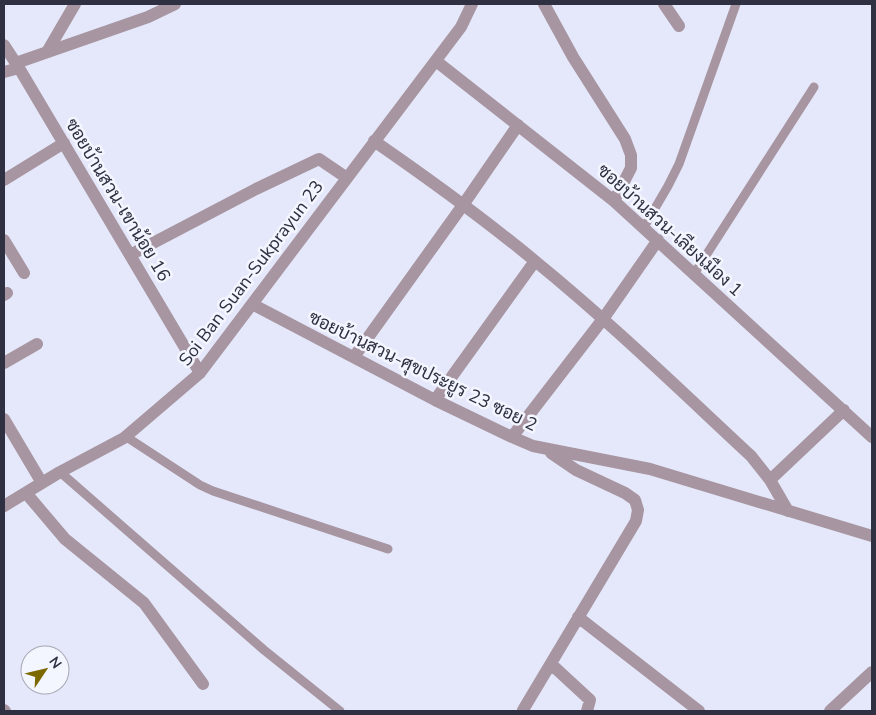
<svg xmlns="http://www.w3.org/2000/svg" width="876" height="715" viewBox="0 0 876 715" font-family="'Nunito Sans',Sarabun,sans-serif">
	<rect width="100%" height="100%" fill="#e5e8fa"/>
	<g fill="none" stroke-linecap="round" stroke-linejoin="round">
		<path stroke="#a795a1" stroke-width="9" d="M644 227 668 186 679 164 736 4
			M694 274 814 87
			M125 436 200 485 213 491 388 549
			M60 472 264 650 340 711"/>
		<path stroke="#a795a1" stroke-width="12" d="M544 4 573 57 625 139 631 155V168L614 201
			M664 4 679 26
			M4 45 19 68 200 373
			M47 52 75 4
			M436 61 614 201 872 437
			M16 63 148 17 175 4
			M4 72 19 68
			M374 141C429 179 483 218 535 261 610 322 680 390 751 456L770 480 788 511
			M4 180 64 143
			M4 240 24 273
			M130 255 256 189 319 159 347 178
			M4 295 7 293
			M252 304 435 400 512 437 533 446 650 469 872 536
			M354 357 463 205 518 125
			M4 363 37 344
			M435 400 535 261
			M4 419 42 483
			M512 437 603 319 658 240
			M770 480 844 410
			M26 493 65 539 144 603 203 684
			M4 506 60 472 124 438 200 373 461 27 472 4
			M578 617 699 711
			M551 664 590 700 587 711
			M4 710 5 711
			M523 710 636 521 638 510 635 500 625 493 576 470 551 453
			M830 711 872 672"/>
	</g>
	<g text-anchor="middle" stroke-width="5" stroke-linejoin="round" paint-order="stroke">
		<g font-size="18" fill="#2f3142" stroke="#f4f6ff">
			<text transform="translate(118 200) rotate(59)" y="6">ซอยบ้านสวน-เขาน้อย 16</text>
			<text transform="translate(670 230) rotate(42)" y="6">ซอยบ้านสวน-เลียงเมือง 1</text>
			<text transform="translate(251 273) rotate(-53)" y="6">Soi Ban Suan-Sukprayun 23</text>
			<text transform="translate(423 371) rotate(26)" y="6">ซอยบ้านสวน-ศุขประยูร 23 ซอย 2</text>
		</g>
	</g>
	<rect width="876" height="715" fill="none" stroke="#2f3142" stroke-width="10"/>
	<g transform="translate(45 670) rotate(55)"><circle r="24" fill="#f4f6ff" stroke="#a5a7b3"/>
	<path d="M0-4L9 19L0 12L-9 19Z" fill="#7b6900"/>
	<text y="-8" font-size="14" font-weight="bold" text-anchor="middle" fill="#2f3142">N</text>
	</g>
</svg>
